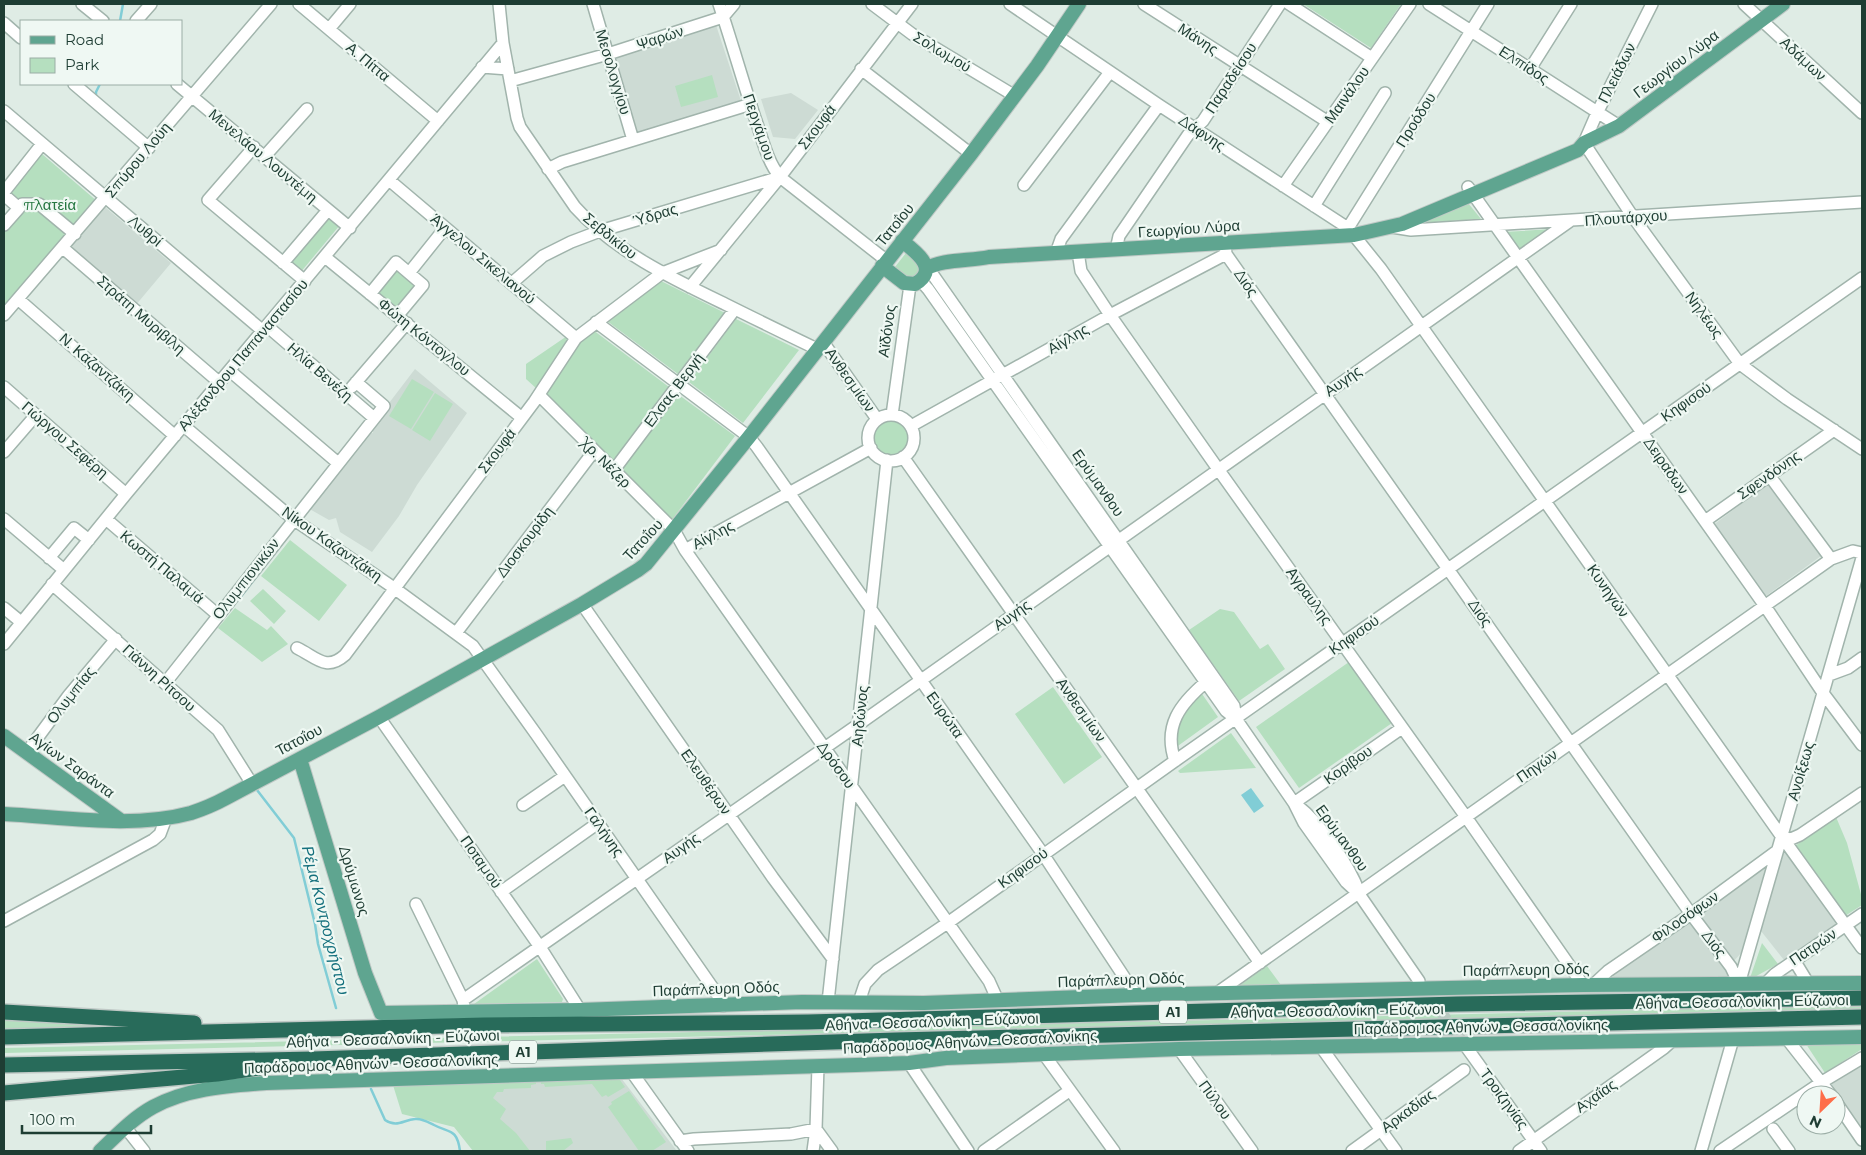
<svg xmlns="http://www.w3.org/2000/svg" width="1866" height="1155" viewBox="0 0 1866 1155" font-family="Montserrat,sans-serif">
	<rect width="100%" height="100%" fill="#dfece5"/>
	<path fill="#cddbd4" d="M716 25 741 101 637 133 616 57Z
		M791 93 818 110 795 139 773 137 761 99Z
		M105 207 171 263 135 306 72 252 71 247Z
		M415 369 467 413 417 485 399 516 372 552 340 532 336 518 329 520 306 507 365 434 373 433V424Z
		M1767 484 1821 556 1763 598 1712 526Z
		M1788 850 1840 923 1784 960 1761 931 1733 962 1726 981H1614L1612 971Z
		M1862 1061V1130L1829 1083Z
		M618 1074 677 1151H521L483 1099 482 1077Z"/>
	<path fill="#b5dfbf" d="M1303 4H1401L1371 48Z
		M712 75 718 97 681 107 675 86Z
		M35 148 98 202 4 310V230L17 214 4 202V186Z
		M1468 203 1481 219 1421 223Z
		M328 214 340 225 300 273 287 262Z
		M1552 229 1519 256 1504 232Z
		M906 253C913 259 921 264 917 274 908 281 902 273 895 267Z
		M396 265 420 285 398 311 375 292Z
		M661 281 725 313 678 374 607 321Z
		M736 319 799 350 743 423 689 382Z
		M593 330 669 387 612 462 545 395 578 341Z
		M567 336 568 338 537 389 526 379V364Z
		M412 379 434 392 411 429 389 416Z
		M435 393 453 404 430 441 412 430Z
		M679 395 735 436 671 521 621 470Z
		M874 438a17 17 0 1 1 34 0a17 17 0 1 1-34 0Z
		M290 540 347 585 319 621 261 576Z
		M263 589 286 611 274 624 250 601Z
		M235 608 267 630 271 626 288 644 262 662 218 628Z
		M1220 609 1234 612 1260 649 1268 644 1285 669 1239 701 1189 630Z
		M1349 662 1392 723 1299 788 1256 727Z
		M1053 687 1102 757 1064 784 1015 714Z
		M1200 691 1218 717 1175 748 1178 718Z
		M1231 733 1256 768 1180 773 1178 771Z
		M1836 817 1847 843 1862 898V905L1845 916 1795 846Z
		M1762 943 1778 964 1751 979 1750 978Z
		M537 959 563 999 562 1002 474 1004Z
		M1267 966 1281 985 1239 986Z
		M1862 1005V1009L4 1053V1048Z
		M4 1017 160 1027 4 1031Z
		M1862 1043V1049L1825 1073 1806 1044Z
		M617 1076 625 1087 608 1097 606 1095 602 1097 592 1084 545 1087 544 1084H541V1078Z
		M536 1078V1084L531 1085V1088L504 1089 503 1092H497L493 1098 506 1109 500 1119 516 1133 530 1151H473L454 1127 402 1114 392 1082Z
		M629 1091 666 1142 652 1151H639L608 1107 612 1104 611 1102Z
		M571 1138 573 1143 563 1151H546V1141Z"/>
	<path fill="#81cdd6" d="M1251 788 1264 806 1254 813 1241 795Z"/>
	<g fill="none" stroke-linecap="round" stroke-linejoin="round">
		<path stroke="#81cdd6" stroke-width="2.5" d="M120 21 123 4
			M96 99V92L100 84
			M239 599 283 542
			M257 790 294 838 315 924 318 944 336 1008
			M371 1089 385 1120C397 1128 403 1120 415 1119 422 1118 428 1122 434 1125 449 1133 457 1128 460 1151"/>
		<path stroke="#b8c9c1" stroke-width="11" stroke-dasharray="11 5.5" stroke-linecap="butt" d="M1421 984 1467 1048"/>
		<g stroke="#a1b4ac" stroke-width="14">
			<path id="minor" d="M82 4 103 21
				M299 4 438 121
				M499 4 503 43 517 118 520 127 575 207C616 252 671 278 725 304 755 319 786 334 817 349
				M593 4 633 140
				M719 4C732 43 743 82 756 121 763 140 767 161 780 177L887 261
				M872 4 912 34 1015 96
				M1010 4 1159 105 1348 228 1381 269 1782 837 1862 948
				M1144 4 1328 122
				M1289 4 1372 58
				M1429 4 1619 126
				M1652 4 1597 113 1584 143 1633 217 1740 364 1787 399 1862 449
				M1744 4 1862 113
				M136 21 151 4
				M4 23 21 38
				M329 29 350 4
				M482 67 508 69
				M861 69 971 154
				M1530 69 1571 4
				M510 81 608 54 723 17 734 4
				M74 84 149 148
				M177 84 350 228
				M4 111 263 331
				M254 147 208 200 305 281
				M264 157 307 109
				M548 169 562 162 751 104
				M389 180 576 338
				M1024 185 1110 72
				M1283 186 1410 4
				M1468 187 1765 606 1823 693 1862 745
				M4 192 42 144
				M4 195 19 208 4 225
				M1314 206 1385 93
				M19 208 22 204H39L75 234
				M1392 227 1411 230 1862 202
				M1348 228 1488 4
				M1225 243 1226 254 1691 914 1731 967 1739 984
				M63 248 220 383
				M1116 250 1119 236 1188 135 1203 121 1280 4
				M1078 252 1081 271 1110 315 1218 469 1466 817 1583 985
				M1056 253 1061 239 1159 105
				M325 257 522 418
				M283 263 328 210
				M926 269 933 275 1234 706 1236 719
				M409 273 445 228
				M920 280 928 289 1226 711 1236 719 1294 803 1304 823 1346 882 1359 894 1419 981
				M512 283 543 256 571 242 600 231 780 177
				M690 287 780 177 912 4
				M370 294 396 262 423 285 398 315
				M18 299 175 436
				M4 315 271 4
				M596 322 749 437 757 447 1043 854 1136 995
				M267 326 374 418
				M823 342 877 419
				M230 371 338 463
				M4 387 126 494
				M352 387 407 323
				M539 395 674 530 685 550 989 981 998 1001
				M892 415 910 285
				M868 438a23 23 0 1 1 46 0a23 23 0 1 1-46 0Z
				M184 426 293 519 394 588 473 646 536 734 717 994 723 1006
				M911 426 1110 315 1226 254
				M4 452 36 415
				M903 457 1260 963
				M614 470 735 309
				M1769 475 1831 559
				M4 519 64 570
				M106 519 218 615
				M1705 521 1834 430
				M685 550 871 448
				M49 558 74 528 89 540
				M52 584 218 730 252 784
				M582 604 773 878 833 959
				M4 608 21 622
				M456 633 594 451
				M4 644 126 494 503 43
				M297 648C316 657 326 672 345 655L534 402 576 338 662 273 721 250
				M1829 675 1848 668 1862 658
				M166 682 384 406 356 382
				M379 717 540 947 580 1010
				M27 752 69 695 116 639
				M1175 761C1163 726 1180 704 1206 682
				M1294 803 1402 728
				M523 805 565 776
				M1298 806C1321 824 1349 865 1359 892
				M1782 837 1791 839 1800 835 1862 793
				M501 892 598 823
				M416 904 463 1000
				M4 921 153 840 160 834 166 818
				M1794 960 1808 983
				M1766 983 1775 974 1862 914
				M1739 984 1862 558
				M1593 985 1608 971 1691 914 1777 851
				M1217 993 1831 559 1853 551 1862 553
				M828 1002 887 460
				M859 1002 865 984 878 970 949 922 1172 763 1862 278
				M465 1012 463 1000 859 724 1570 221
				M1787 1039 1831 1095
				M1321 1047 1396 1151
				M1467 1048 1541 1151
				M1179 1049 1252 1151
				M1043 1053 1114 1151
				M909 1063 968 1151
				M631 1071 688 1151
				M1836 1102 1862 1140
				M125 1127 144 1151
				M1773 1129 1789 1151
				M680 1141 694 1139 791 1134 816 1129 832 1151
				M813 1151 816 1129 818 1066
				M984 1151 1069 1091
				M1352 1151 1464 1070
				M1519 1151 1664 1048 1673 1040
				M1701 1151 1733 1039
				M1720 1151 1822 1082 1862 1058"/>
		</g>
		<g stroke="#c0c9c6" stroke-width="16">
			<path id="major" d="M882 266 904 283 915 284C940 269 916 252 902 241
				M926 269C941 259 970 261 989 257L1354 235 1402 224 1578 150 1584 143 1619 126 1783 4
				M4 736 120 820
				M300 759 365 973 381 1013 580 1010 802 1002 924 1003 1136 995 1583 985 1862 983
				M4 814C63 817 133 829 191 813 203 809 215 804 226 798L379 717 582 604 638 570 646 564 749 437 971 154 1037 66 1079 4
				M100 1151C117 1135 133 1118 153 1107 188 1088 228 1086 266 1083L856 1065 909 1063 946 1058 1179 1049 1862 1037"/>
		</g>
		<g stroke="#c0c9c6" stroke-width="18">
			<path id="highway" d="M4 1012 194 1023
				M4 1037 484 1025 808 1022 1457 1004 1862 998
				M4 1065 313 1059 896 1040 1862 1017
				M4 1093 217 1074 259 1068"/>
		</g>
		<use href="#minor" stroke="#fff" stroke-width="11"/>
		<use href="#major" stroke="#5fa590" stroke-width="14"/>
		<use href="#highway" stroke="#286b5a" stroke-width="15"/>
	</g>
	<g text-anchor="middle" stroke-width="4.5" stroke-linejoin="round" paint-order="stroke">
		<g fill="#eff8f3" stroke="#5d756d" stroke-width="1">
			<rect x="1159" y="1000.5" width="28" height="23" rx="4"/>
			<rect x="509" y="1040.5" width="28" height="23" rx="4"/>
		</g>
		<g font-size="14" font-weight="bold" fill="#1e3d33">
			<text x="1173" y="1017">Α1</text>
			<text x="523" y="1057">Α1</text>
		</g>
		<g font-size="15" fill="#1e3d33" stroke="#eff8f3">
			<text transform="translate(660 38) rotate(-18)" y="5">Ψαρών</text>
			<text transform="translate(1198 39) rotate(33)" y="5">Μάνης</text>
			<text transform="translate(942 52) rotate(31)" y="5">Σολωμού</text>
			<text transform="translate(1803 59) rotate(43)" y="5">Αδάμων</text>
			<text transform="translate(368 62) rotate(40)" y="5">Α. Πίττα</text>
			<text transform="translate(1676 64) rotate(-37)" y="5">Γεωργίου Λύρα</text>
			<text transform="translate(1524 65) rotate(33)" y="5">Ελπίδος</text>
			<text transform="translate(613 72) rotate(73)" y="5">Μεσολογγίου</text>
			<text transform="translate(1617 73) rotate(-63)" y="5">Πλειάδων</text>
			<text transform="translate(1231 78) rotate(-57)" y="5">Παραδείσου</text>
			<text transform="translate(1347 95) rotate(-55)" y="5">Μαινάλου</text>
			<text transform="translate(1416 120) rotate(-58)" y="5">Προόδου</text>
			<text transform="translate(759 127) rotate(71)" y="5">Περγάμου</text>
			<text transform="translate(817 127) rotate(-53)" y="5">Σκουφά</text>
			<text transform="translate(1202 133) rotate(33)" y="5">Δάφνης</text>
			<text transform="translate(263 156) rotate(40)" y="5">Μενελάου Λουντέμη</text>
			<text transform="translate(138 160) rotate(-50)" y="5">Σπύρου Λούη</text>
			<text transform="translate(655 215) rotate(-17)" y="5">Ύδρας</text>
			<text transform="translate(1626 218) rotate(-4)" y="5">Πλουτάρχου</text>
			<text transform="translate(895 225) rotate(-51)" y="5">Τατοΐου</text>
			<text transform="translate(1189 229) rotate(-4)" y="5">Γεωργίου Λύρα</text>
			<text transform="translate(145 231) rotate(40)" y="5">Λυθρί</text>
			<text transform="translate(610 236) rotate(39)" y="5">Σεβδικίου</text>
			<text transform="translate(483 259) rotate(40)" y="5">Άγγελου Σικελιανού</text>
			<text transform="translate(1246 283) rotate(55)" y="5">Διός</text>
			<text transform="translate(141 315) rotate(41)" y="5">Στράτη Μυριβίλη</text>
			<text transform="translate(1704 315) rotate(54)" y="5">Νηλέως</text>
			<text transform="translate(887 331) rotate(-82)" y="5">Αϊδόνος</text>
			<text transform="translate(424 337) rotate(39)" y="5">Φώτη Κόντογλου</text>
			<text transform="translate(1068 339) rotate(-30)" y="5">Αίγλης</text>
			<text transform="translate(243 355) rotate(-50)" y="5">Αλέξανδρου Παπαναστασίου</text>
			<text transform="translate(97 367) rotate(41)" y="5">Ν. Καζαντζάκη</text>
			<text transform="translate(320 372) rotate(41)" y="5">Ηλία Βενέζη</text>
			<text transform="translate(850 380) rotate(55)" y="5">Ανθεσμίων</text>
			<text transform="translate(1343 381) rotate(-35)" y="5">Αυγής</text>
			<text transform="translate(674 390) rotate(-53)" y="5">Ελσας Βεργή</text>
			<text transform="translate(1686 402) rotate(-35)" y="5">Κηφισού</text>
			<text transform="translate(65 440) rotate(41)" y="5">Γιώργου Σεφέρη</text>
			<text transform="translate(497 451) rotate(-53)" y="5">Σκουφά</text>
			<text transform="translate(606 463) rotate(45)" y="5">Χρ. Νέζερ</text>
			<text transform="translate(1666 466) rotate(55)" y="5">Δειραδων</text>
			<text transform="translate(1769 475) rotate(-35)" y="5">Σφενδόνης</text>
			<text transform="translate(1098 483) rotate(55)" y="5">Ερύμανθου</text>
			<text transform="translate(713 535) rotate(-28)" y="5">Αίγλης</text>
			<text transform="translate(643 540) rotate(-47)" y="5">Τατοΐου</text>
			<text transform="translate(525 542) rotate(-53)" y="5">Διοσκουρίδη</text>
			<text transform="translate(332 544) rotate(35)" y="5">Νίκου Καζαντζάκη</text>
			<text transform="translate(162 567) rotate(40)" y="5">Κωστή Παλαμά</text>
			<text transform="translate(246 579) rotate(-52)" y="5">Ολυμπιονικών</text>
			<text transform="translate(1608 591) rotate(55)" y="5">Κυνηγών</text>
			<text transform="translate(1309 596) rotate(54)" y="5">Αγραυλης</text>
			<text transform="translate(1480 613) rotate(55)" y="5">Διός</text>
			<text transform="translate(1012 615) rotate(-35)" y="5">Αυγής</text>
			<text transform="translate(1354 635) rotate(-35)" y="5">Κηφισού</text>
			<text transform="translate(159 678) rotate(42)" y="5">Γιάννη Ρίτσου</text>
			<text transform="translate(71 695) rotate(-52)" y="5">Ολυμπίας</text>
			<text transform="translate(1081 710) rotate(55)" y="5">Ανθεσμίων</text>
			<text transform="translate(945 715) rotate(55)" y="5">Ευρώτα</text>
			<text transform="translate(860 716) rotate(-84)" y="5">Αηδώνος</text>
			<text transform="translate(299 740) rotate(-28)" y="5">Τατοΐου</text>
			<text transform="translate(72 765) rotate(36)" y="5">Αγίων Σαράντα</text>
			<text transform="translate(836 765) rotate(54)" y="5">Δρόσου</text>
			<text transform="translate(1348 765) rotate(-35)" y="5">Κορίβου</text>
			<text transform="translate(1537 766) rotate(-35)" y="5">Πηγών</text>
			<text transform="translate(1801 771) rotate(-74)" y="5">Ανοίξεως</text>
			<text transform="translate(706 782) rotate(55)" y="5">Ελευθέρων</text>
			<text transform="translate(604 832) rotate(55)" y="5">Γαλήνης</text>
			<text transform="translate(1342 838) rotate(54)" y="5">Ερύμανθου</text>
			<text transform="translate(681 848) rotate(-35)" y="5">Αυγής</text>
			<text transform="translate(481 862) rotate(55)" y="5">Ποταμού</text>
			<text transform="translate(1023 868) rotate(-36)" y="5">Κηφισού</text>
			<text transform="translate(354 881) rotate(73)" y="5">Δρύμωνος</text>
			<text transform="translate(1685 917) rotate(-35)" y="5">Φιλοσόφων</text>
			<text transform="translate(1714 944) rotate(53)" y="5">Διός</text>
			<text transform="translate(1813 947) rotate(-34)" y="5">Πατρών</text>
			<text transform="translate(1526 970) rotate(-1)" y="5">Παράπλευρη Οδός</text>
			<text transform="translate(1121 980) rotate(-2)" y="5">Παράπλευρη Οδός</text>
			<text transform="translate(716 989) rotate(-2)" y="5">Παράπλευρη Οδός</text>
			<text transform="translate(1742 1002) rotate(-1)" y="5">Αθήνα - Θεσσαλονίκη - Εύζωνοι</text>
			<text transform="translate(1337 1011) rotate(-1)" y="5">Αθήνα - Θεσσαλονίκη - Εύζωνοι</text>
			<text transform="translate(932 1022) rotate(-2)" y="5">Αθήνα - Θεσσαλονίκη - Εύζωνοι</text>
			<text transform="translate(1481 1027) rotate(-1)" y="5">Παράδρομος Αθηνών - Θεσσαλονίκης</text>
			<text transform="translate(393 1039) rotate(-2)" y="5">Αθήνα - Θεσσαλονίκη - Εύζωνοι</text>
			<text transform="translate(970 1042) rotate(-3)" y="5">Παράδρομος Αθηνών - Θεσσαλονίκης</text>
			<text transform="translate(371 1064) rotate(-2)" y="5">Παράδρομος Αθηνών - Θεσσαλονίκης</text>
			<text transform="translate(1596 1096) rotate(-35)" y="5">Αχαΐας</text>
			<text transform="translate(1504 1099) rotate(54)" y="5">Τροιζηνίας</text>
			<text transform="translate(1215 1100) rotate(54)" y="5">Πύλου</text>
			<text transform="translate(1408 1111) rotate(-36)" y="5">Αρκαδίας</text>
		</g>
		<g font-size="15" fill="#257741" stroke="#eff8f3">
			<text x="50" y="210">πλατεία</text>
		</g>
		<g font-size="16" font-style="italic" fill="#14707d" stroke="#eff8f3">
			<text transform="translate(326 920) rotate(76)" y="6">Ρέμα Κοντροχρήστου</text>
		</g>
	</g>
	<rect width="1866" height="1155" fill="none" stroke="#1e3d33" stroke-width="10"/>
	<rect x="20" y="20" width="162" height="65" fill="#eff8f3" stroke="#9bada6"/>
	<rect x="30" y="36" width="25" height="8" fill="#5fa590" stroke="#9bada6"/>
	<text x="65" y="45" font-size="15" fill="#1e3d33">Road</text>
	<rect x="30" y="58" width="25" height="15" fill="#b5dfbf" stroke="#9bada6"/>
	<text x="65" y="70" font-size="15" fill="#1e3d33">Park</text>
	<g transform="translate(1821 1110) rotate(205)"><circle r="24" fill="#eff8f3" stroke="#9bada6"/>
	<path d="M0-4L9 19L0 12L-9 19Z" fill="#fe6e4a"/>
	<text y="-8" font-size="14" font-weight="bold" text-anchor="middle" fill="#1e3d33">N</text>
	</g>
	<path d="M22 1125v8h129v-8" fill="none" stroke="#1e3d33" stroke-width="2.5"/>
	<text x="30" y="1125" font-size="15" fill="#1e3d33" stroke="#eff8f3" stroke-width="4" paint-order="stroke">100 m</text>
</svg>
